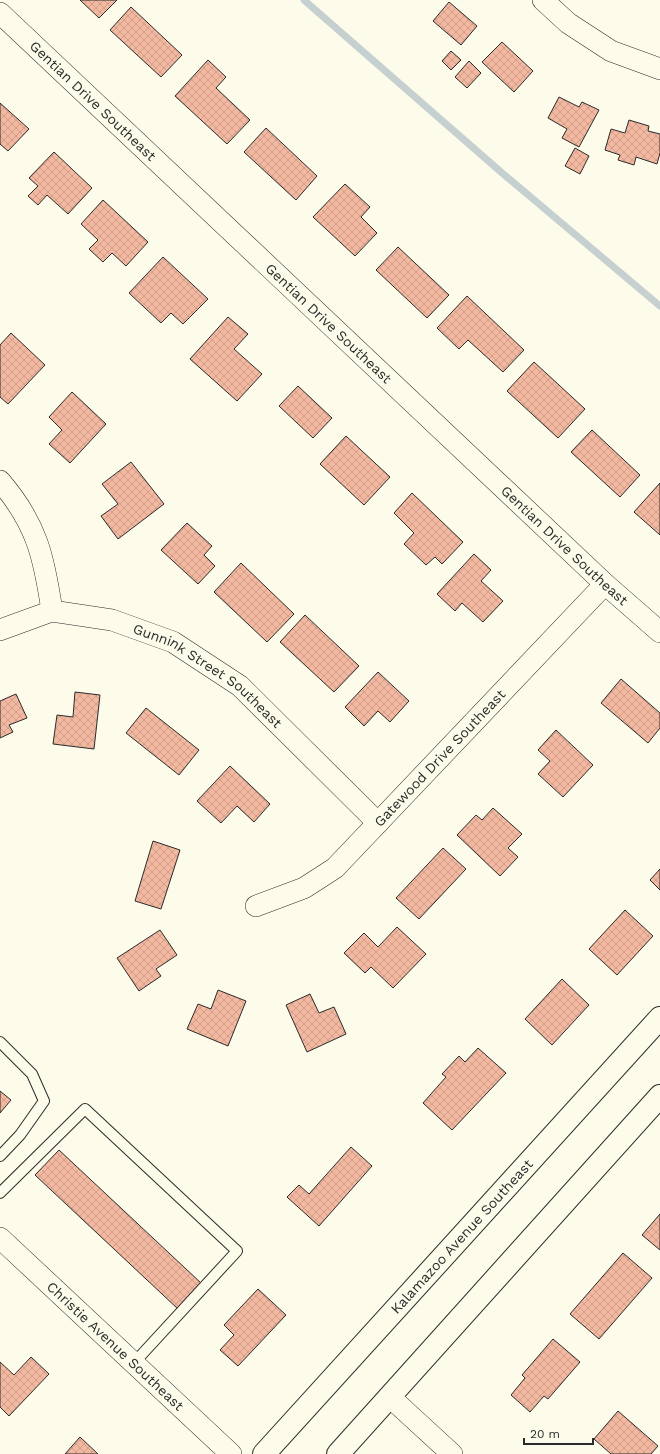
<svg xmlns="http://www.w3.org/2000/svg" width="660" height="1454" viewBox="0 0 660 1454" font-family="'Work Sans',sans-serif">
	<defs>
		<pattern id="building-cross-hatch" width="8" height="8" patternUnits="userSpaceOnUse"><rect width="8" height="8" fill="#f2b8a0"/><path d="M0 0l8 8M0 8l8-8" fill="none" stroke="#d09e8a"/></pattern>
	</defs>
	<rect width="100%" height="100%" fill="#fdfbea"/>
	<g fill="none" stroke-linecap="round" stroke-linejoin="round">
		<path stroke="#c7d0d0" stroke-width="7" d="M304 0 501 172 660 306"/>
	</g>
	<path fill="url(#building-cross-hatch)" stroke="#2b2b2b" d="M80 0H117L99 18Z
		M449 2 477 26 461 45 433 21Z
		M131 7 182 55 161 77 110 30Z
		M502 42 533 71 514 92 482 62Z
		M451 51 461 60 451 70 442 61Z
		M208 60 226 77 216 88 250 120 227 144 175 96Z
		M469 61 481 73 467 88 455 77Z
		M559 97 579 107 582 102 599 110 579 147 562 138 567 129 548 118Z
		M0 103 29 129 8 151 0 144Z
		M629 120 649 126 648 131 660 134V153L657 164 636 157 634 165 618 160 620 155 605 150 611 129 625 133Z
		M266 128 317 176 296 200 244 152Z
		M575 148 589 156 580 174 565 166Z
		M54 152 92 188 68 214 47 195 38 205 28 196 38 186 29 178Z
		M345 184 370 207 361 217 377 233 355 256 313 217Z
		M103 200 148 242 126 266 112 253 103 262 89 249 98 240 81 224Z
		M398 247 449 295 427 318 376 270Z
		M163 257 208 299 183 324 171 313 161 323 129 293Z
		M467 296 524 350 503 372 468 340 459 349 437 328Z
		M228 317 248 334 234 349 262 374 237 401 190 359Z
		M11 333 45 365 8 404 0 397V345Z
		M534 362 585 409 558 438 507 391Z
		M298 386 332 418 313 438 279 406Z
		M72 392 106 424 70 463 49 444 62 430 49 417Z
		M592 430 640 475 620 497 571 452Z
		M346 436 390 477 364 505 320 464Z
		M131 462 164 504 118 539 101 516 118 504 102 484Z
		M660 483V535L634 512Z
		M412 493 463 542 442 564 435 557 426 565 404 544 414 533 394 513Z
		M187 523 212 546 204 555 215 566 198 584 161 550Z
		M474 554 491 570 481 581 503 601 483 622 462 603 455 611 437 594Z
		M241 563 294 614 267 642 214 592Z
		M305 615 359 666 334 692 280 642Z
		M378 672 409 701 390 722 378 711 364 726 345 707Z
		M621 679 660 713V728L648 743 601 703Z
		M75 692 100 695 94 749 53 744 57 715 73 717Z
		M16 694 27 718 9 725 13 732 0 738V701Z
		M146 708 199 750 179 775 126 733Z
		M556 730 593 765 563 797 538 774 550 761 538 750Z
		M230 766 270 804 254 822 237 806 221 823 197 801Z
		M493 808 522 834 508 848 518 857 500 876 457 835 476 815 482 820Z
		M153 841 180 850 161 909 135 901Z
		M443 848 466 869 419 919 396 898Z
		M660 869V890L650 880Z
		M625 910 653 936 617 975 589 949Z
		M397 927 426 954 393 988 371 967 365 973 344 953 364 933 378 947Z
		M160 930 177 955 156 969 161 976 139 991 117 958Z
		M562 979 589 1005 552 1045 525 1019Z
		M218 990 246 1001 228 1046 187 1029 198 1004 211 1009Z
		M310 994 319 1013 334 1007 346 1034 307 1052 286 1005Z
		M478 1048 506 1073 452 1130 423 1103 446 1077 442 1074 459 1056 465 1062Z
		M0 1091 11 1100 0 1113Z
		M351 1147 372 1166 319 1226 287 1197 299 1185 309 1194Z
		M59 1150 201 1283 178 1309 35 1175Z
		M660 1214V1250L642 1235Z
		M623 1253 652 1278 599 1339 570 1314Z
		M258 1289 286 1315 238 1366 220 1350 234 1335 224 1325Z
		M553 1339 580 1362 548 1399 544 1396 530 1412 511 1395 525 1378 522 1375Z
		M31 1357 49 1374 9 1416 0 1407V1362L14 1375Z
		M618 1411 658 1446 651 1454H611L594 1439Z
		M80 1437 98 1454H65Z"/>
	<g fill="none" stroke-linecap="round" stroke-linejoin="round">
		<g stroke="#2b2b2b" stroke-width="12">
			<path id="service" d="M0 1042 32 1074 44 1101 20 1135 0 1156
				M0 1193 85 1109 237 1251 133 1364"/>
		</g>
		<g stroke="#2b2b2b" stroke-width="22">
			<g id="minor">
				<path d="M543 0 568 23 611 51 660 69"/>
				<path id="s1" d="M0 13 605 584 660 632"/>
				<path d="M0 481C37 524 44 557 52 611"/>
				<path id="s2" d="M0 630 52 611 112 620 173 642 240 686 378 823"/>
				<path id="s3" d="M256 906 304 888 335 868 605 584"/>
				<path id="s4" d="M0 1238 231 1454"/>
				<path d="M390 1397 452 1454"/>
			</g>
		</g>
		<g stroke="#2b2b2b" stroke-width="24">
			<g id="secondary">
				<path id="s5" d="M264 1454 660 1018"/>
				<path d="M338 1454 660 1096"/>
			</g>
		</g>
		<use href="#service" stroke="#fdfbea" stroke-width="10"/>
		<use href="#minor" stroke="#fdfbea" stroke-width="21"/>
		<use href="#secondary" stroke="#fdfbea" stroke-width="22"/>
	</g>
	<g text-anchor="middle" stroke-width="3" stroke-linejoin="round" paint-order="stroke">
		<g font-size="14" fill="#2b2b2b" stroke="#fdfbea">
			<text dy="5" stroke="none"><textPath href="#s1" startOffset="128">Gentian Drive Southeast</textPath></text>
			<text dy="5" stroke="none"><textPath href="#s1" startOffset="452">Gentian Drive Southeast</textPath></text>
			<text dy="5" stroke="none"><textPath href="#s1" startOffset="776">Gentian Drive Southeast</textPath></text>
			<text dy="5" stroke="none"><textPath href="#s2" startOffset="228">Gunnink Street Southeast</textPath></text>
			<text dy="5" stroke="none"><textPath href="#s3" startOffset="240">Gatewood Drive Southeast</textPath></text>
			<text dy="5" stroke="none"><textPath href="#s5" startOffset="294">Kalamazoo Avenue Southeast</textPath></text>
			<text dy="5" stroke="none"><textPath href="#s4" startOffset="158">Christie Avenue Southeast</textPath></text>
		</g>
	</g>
	<path d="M524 1438v6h69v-6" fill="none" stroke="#2b2b2b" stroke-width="2"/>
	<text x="530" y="1438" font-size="12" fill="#2b2b2b" stroke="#fdfbea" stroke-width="3" paint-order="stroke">20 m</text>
</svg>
